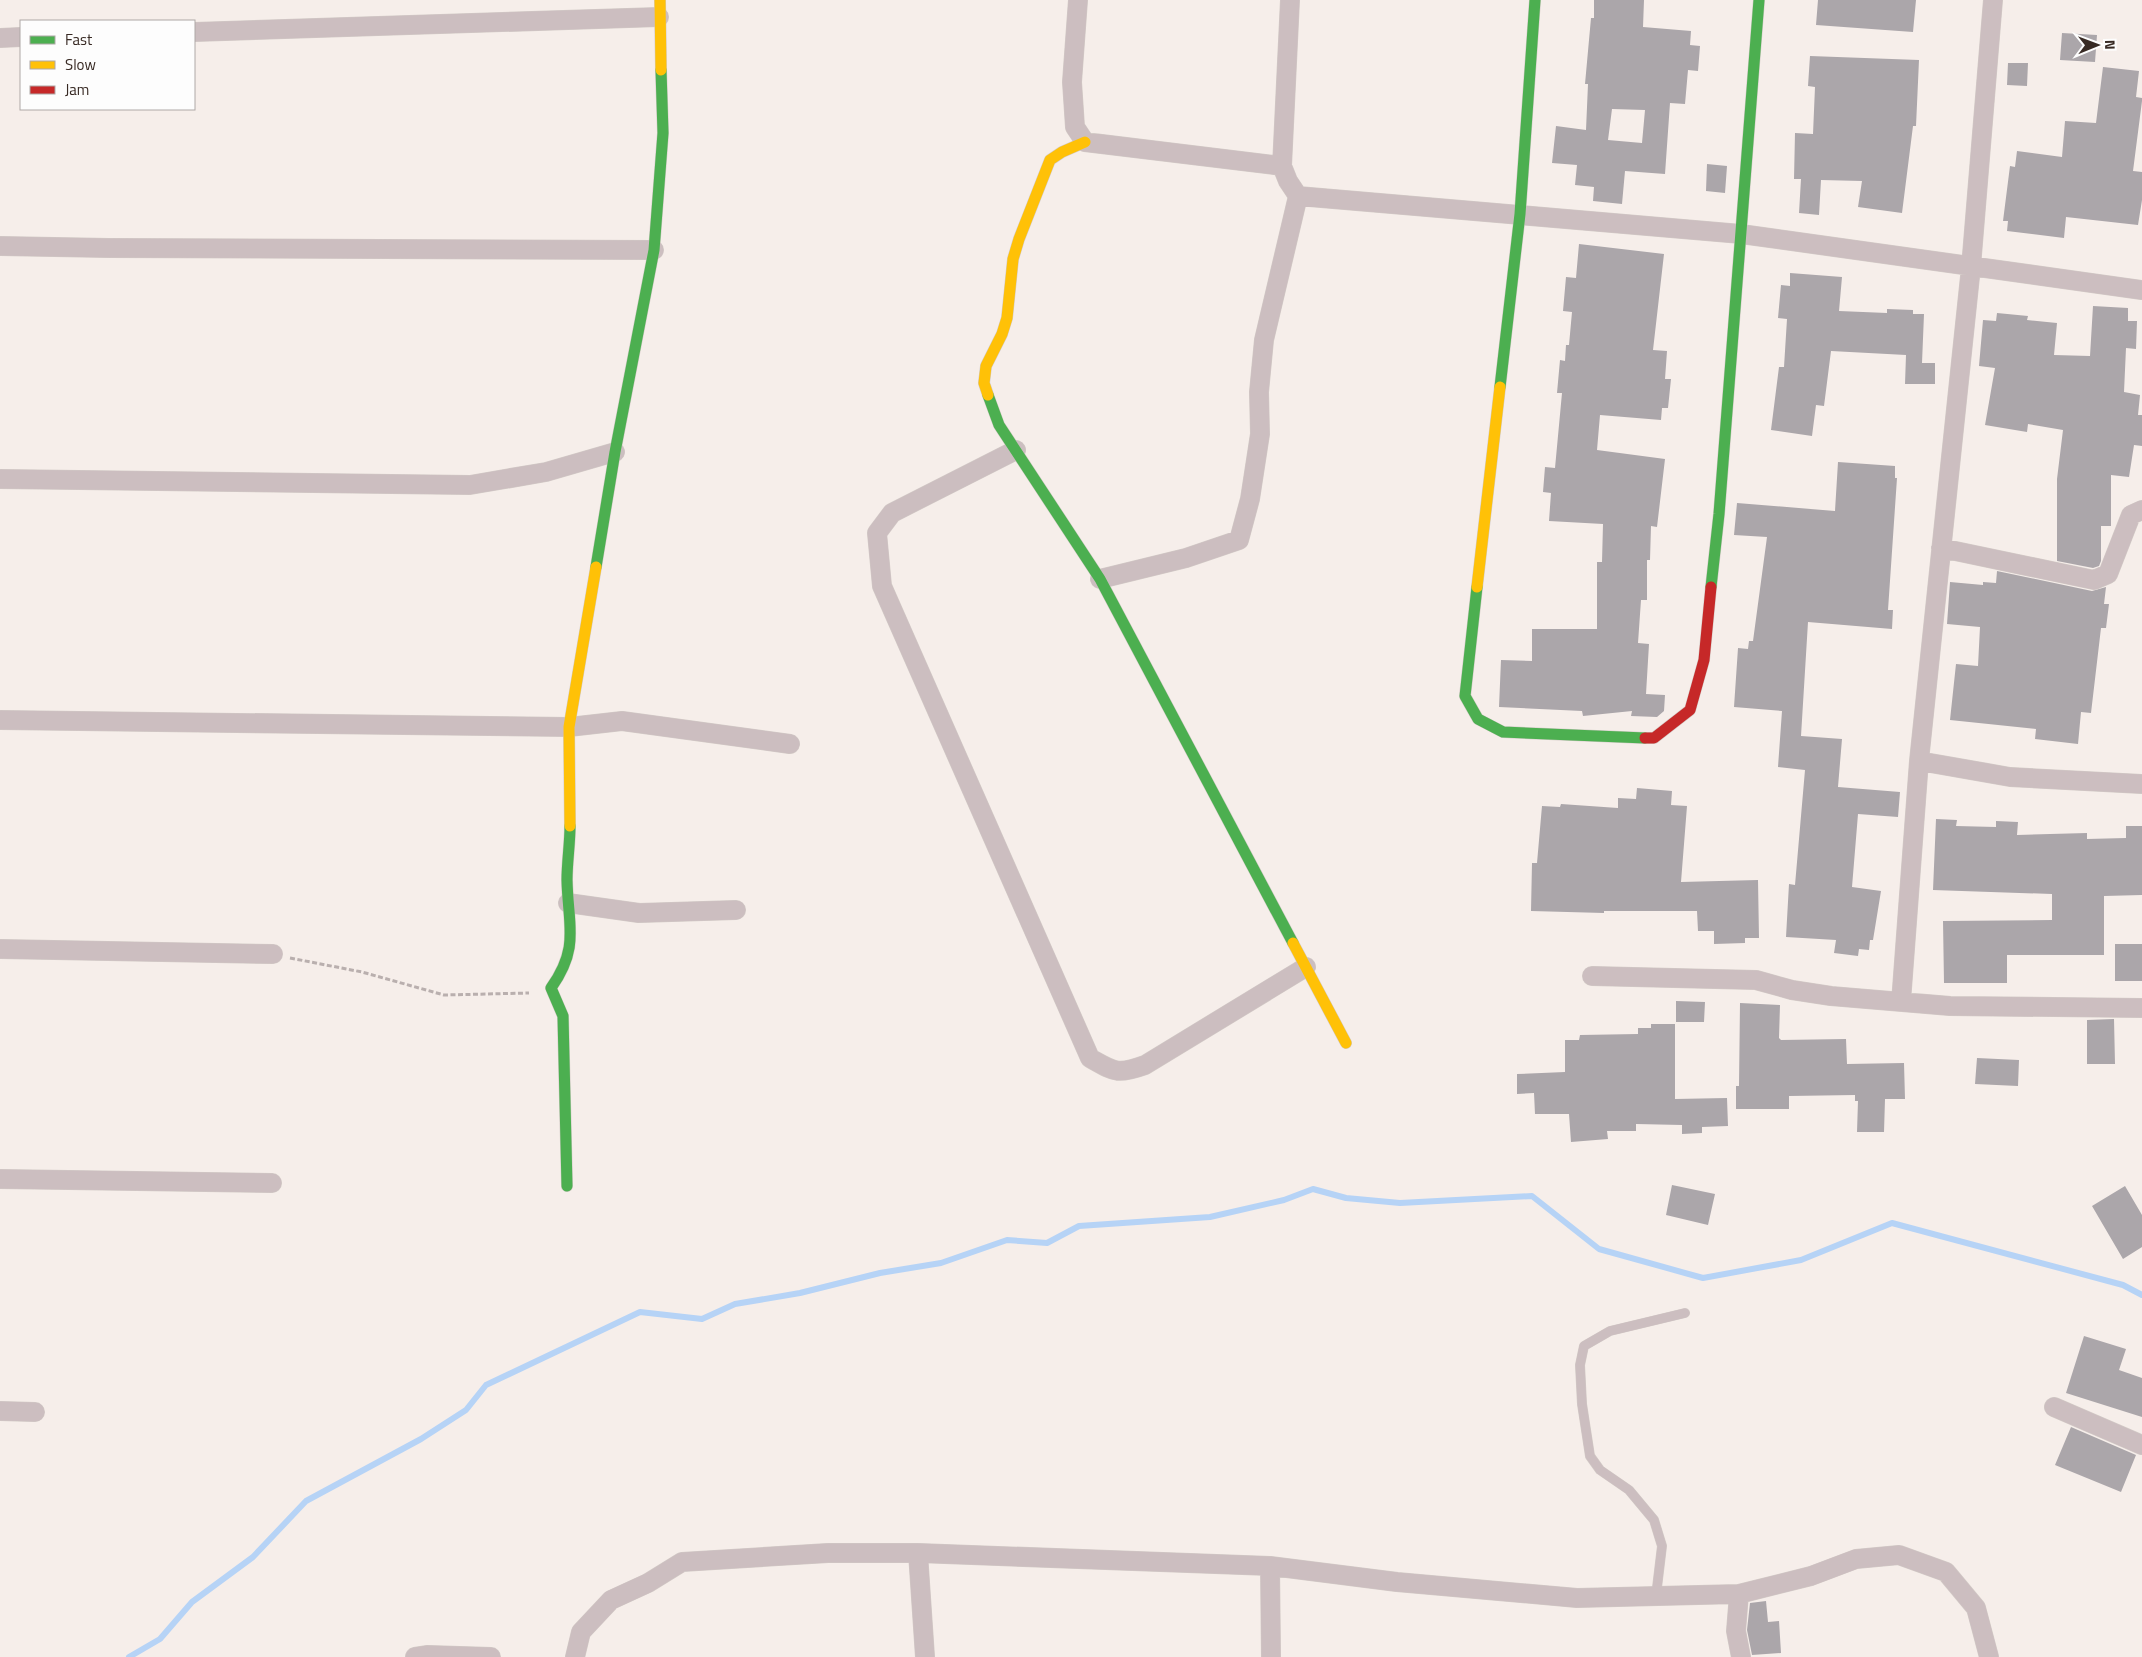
<svg xmlns="http://www.w3.org/2000/svg" width="2142" height="1657" viewBox="0 0 2142 1657" font-family="'Titillium Web',sans-serif">
	<rect width="100%" height="100%" fill="#f6eeea"/>
	<g fill="none" stroke-linecap="round" stroke-linejoin="round">
		<path stroke="#b6d3f6" stroke-width="6" d="M129 1657 160 1639 192 1602 253 1557 306 1501 421 1439 466 1410 486 1385 640 1312 702 1319 735 1304 800 1293 880 1273 941 1263 1007 1240 1047 1243 1079 1226 1210 1217 1284 1200 1313 1189 1346 1198 1400 1203 1532 1196 1599 1249 1703 1278 1801 1260 1892 1223 2123 1285 2142 1295"/>
	</g>
	<path fill="#aba6aa" fill-rule="evenodd" d="M1594 0H1644L1643 27 1691 31 1690 45 1700 46 1698 71 1688 70 1685 104 1670 103 1665 174 1625 171 1622 204 1593 201 1594 187 1575 185 1577 165 1552 163 1556 126 1586 130 1588 84H1585L1591 18H1594ZM1612 109 1645 110 1642 143 1608 140Z
		M1818 0H1916L1913 32 1816 25Z
		M2062 33 2097 35 2095 62 2060 60Z
		M1810 56 1919 60 1916 126H1913L1902 213 1858 207 1862 181 1821 180 1819 215 1799 213 1801 179H1794L1795 133 1813 134 1815 87 1808 86Z
		M2008 63H2028L2027 86 2007 85Z
		M2103 67 2139 71 2136 97 2142 98V101L2133 171 2142 172V200L2138 225 2066 217 2064 238 2007 231 2008 221H2003L2010 166 2015 167 2017 151 2062 157 2065 121 2096 123Z
		M1707 164 1727 166 1725 193 1706 191Z
		M1579 244 1664 254 1653 350 1667 351 1665 379H1671L1668 408H1662L1661 420 1600 415 1597 450 1665 459 1657 527 1651 526 1650 560H1647V600H1641L1638 643 1649 644 1646 694 1665 695 1664 711 1657 717 1631 716 1632 711 1583 716 1582 711 1499 707 1501 660 1532 661V629H1597V562H1602L1603 524 1549 521 1551 493 1543 492 1545 467 1555 468 1562 393H1557L1560 360 1565 361 1566 345H1569L1572 312 1563 311 1566 277 1576 278Z
		M1790 273 1842 277 1839 311 1887 313V309L1913 310V314H1924L1922 363H1935V384H1905L1906 355 1831 351 1824 406 1816 405 1812 436 1771 430 1779 367H1784L1787 319 1778 318 1781 285 1790 286Z
		M2093 306 2128 308V321H2137L2136 349 2126 348 2124 392 2140 395 2138 415H2142V446L2134 445 2129 477 2111 475V526H2101V561L2099 566 2093 568 2057 561V479L2063 430 2028 424 2027 432 1985 425 1995 368 1979 366 1983 320 1996 321 1997 313 2028 316 2027 320 2057 323 2054 355 2090 356Z
		M1838 462 1895 466V478H1897L1888 610H1893L1892 629 1808 622 1801 736 1842 739 1838 787 1900 792 1898 817 1858 814 1852 887 1881 891 1873 940H1870L1869 950 1859 949 1858 956 1834 953 1836 940 1786 937 1789 884 1795 885 1805 770 1778 767 1782 711 1734 707 1738 648 1748 649 1749 641H1753L1767 537 1734 535 1737 503 1835 511Z
		M1997 571 2092 591 2106 587 2104 604H2109L2106 628H2101L2091 713 2081 712 2078 744 2035 739 2036 729 1950 720 1956 664 1978 666 1980 627 1947 624 1950 582 1983 585V582L1996 583Z
		M1637 788 1672 791 1671 805 1687 806 1681 882 1758 880 1759 938H1745V943L1714 944V931H1698L1697 911H1604V913L1531 911 1532 863H1537L1542 806 1560 807 1561 804 1618 808V798L1636 799Z
		M1936 819 1957 820 1956 826 1996 827V821L2018 822 2017 835 2087 833V839L2126 838V826H2142V895L2104 896V955H2007V983H1944L1943 921 2052 920V894L1933 890Z
		M2115 944H2142V981H2115Z
		M1676 1001 1705 1002 1704 1022H1676Z
		M1740 1003 1780 1005 1779 1038 1781 1040 1846 1039 1847 1064 1904 1063 1905 1099H1885L1884 1132H1857L1858 1101H1855V1095L1789 1096V1109H1736V1086H1739Z
		M2114 1019 2115 1064H2087V1020Z
		M1651 1024H1675V1099L1727 1098 1728 1126 1702 1127V1133L1682 1134V1125L1636 1124V1131H1607L1608 1139 1571 1142 1569 1114H1535L1534 1093 1517 1094V1074L1565 1072V1040H1579L1580 1035 1638 1034V1028H1651Z
		M1977 1058 2019 1060 2018 1086 1975 1084Z
		M1672 1185 1715 1194 1708 1225 1666 1215Z
		M2125 1186 2142 1215V1247L2123 1259 2092 1206Z
		M2084 1336 2126 1349 2119 1370 2142 1378V1417L2066 1393Z
		M2071 1427 2136 1455 2121 1492 2055 1465Z
		M1766 1601 1768 1622 1779 1621 1781 1653 1752 1655 1747 1630 1750 1603Z"/>
	<g fill="none" stroke-linecap="round" stroke-linejoin="round">
		<g stroke="#d3cbc7" stroke-width="10">
			<path id="lane" d="M1656 1596 1662 1546 1654 1520 1629 1490 1600 1470 1590 1456 1582 1404 1580 1365 1584 1346 1610 1331 1685 1313"/>
		</g>
		<g stroke="#d3cbc7" stroke-width="20">
			<path id="street" d="M1078 0 1072 82 1075 127 1085 142 1282 166
				M194 32 659 17
				M0 38 21 37
				M1298 196 1741 234 2142 290
				M0 246 109 248 654 250
				M1016 450 892 513 877 533 882 586 1090 1058C1115 1072 1117 1075 1145 1065L1306 967
				M0 479 470 485 546 472 615 452
				M1941 548 2094 580 2108 574 2131 515 2142 510
				M1100 579 1186 558 1239 540 1250 499 1260 434 1259 392 1264 340 1298 196 1288 181 1282 166 1290 0
				M0 720 569 727 622 721 790 744
				M1919 761 2010 777 2142 784
				M568 903 639 913 736 910
				M0 949 273 954
				M1592 976 1756 980 1792 990 1831 996 1950 1006 2142 1008
				M1901 1002 1919 761 1971 267 1993 0
				M0 1179 272 1183
				M2054 1407 2142 1445
				M0 1411 35 1412
				M918 1553 925 1657
				M1739 1594 1736 1631 1741 1657
				M415 1657 428 1655 491 1657
				M575 1657 581 1632 611 1600 648 1583 682 1562 828 1553H918L1270 1566
				M1271 1657 1270 1566 1397 1582 1577 1598 1739 1594 1811 1576 1856 1559 1899 1555 1946 1572 1976 1608 1989 1657"/>
		</g>
		<g stroke="#d3cbc7" stroke-width="12">
			<path id="fast" d="M1500 387 1520 214 1535 0
				M988 395 999 425 1100 579 1293 943
				M596 567 615 452 654 250 663 133 661 70
				M1477 587 1465 696 1478 719 1503 732 1645 738
				M1711 587 1719 514 1759 0
				M567 1186 563 1016 551 988C580 947 568 926 567 880 567 862 570 844 570 826"/>
		</g>
		<g stroke="#d3cbc7" stroke-width="12">
			<path id="slow" d="M660 0 661 70
				M988 395 984 383 986 366 1002 334 1007 318 1013 259 1019 239 1050 160 1062 152 1085 142
				M1477 587 1500 387
				M570 826 569 727 596 567
				M1293 943 1346 1043"/>
		</g>
		<g stroke="#d3cbc7" stroke-width="12">
			<path id="jam" d="M1645 738H1654L1690 710 1704 660 1711 587"/>
		</g>
		<path stroke="#b9afae" stroke-width="3" stroke-dasharray="5 2.5" stroke-linecap="butt" d="M290 958 362 972 444 995 529 993"/>
		<use href="#lane" stroke="#ccbec0" stroke-width="9"/>
		<use href="#street" stroke="#ccbec0" stroke-width="19"/>
		<use href="#fast" stroke="#4caf50" stroke-width="11"/>
		<use href="#slow" stroke="#ffc107" stroke-width="11"/>
		<use href="#jam" stroke="#c62828" stroke-width="11"/>
	</g>
	<rect x="20" y="20" width="175" height="90" fill="#fdfdfd" stroke="#aea8a6"/>
	<rect x="30" y="36" width="25" height="8" fill="#4caf50" stroke="#aea8a6"/>
	<text x="65" y="45" font-size="15" fill="#372923">Fast</text>
	<rect x="30" y="61" width="25" height="8" fill="#ffc107" stroke="#aea8a6"/>
	<text x="65" y="70" font-size="15" fill="#372923">Slow</text>
	<rect x="30" y="86" width="25" height="8" fill="#c62828" stroke="#aea8a6"/>
	<text x="65" y="95" font-size="15" fill="#372923">Jam</text>
	<g transform="translate(2097 45) rotate(89)" stroke="#fdfdfd" stroke-width="4" paint-order="stroke">
	<path d="M0-4L9 19L0 12L-9 19Z" fill="#372923"/>
	<text y="-8" font-size="14" font-weight="bold" text-anchor="middle" fill="#372923">N</text>
	</g>
</svg>
